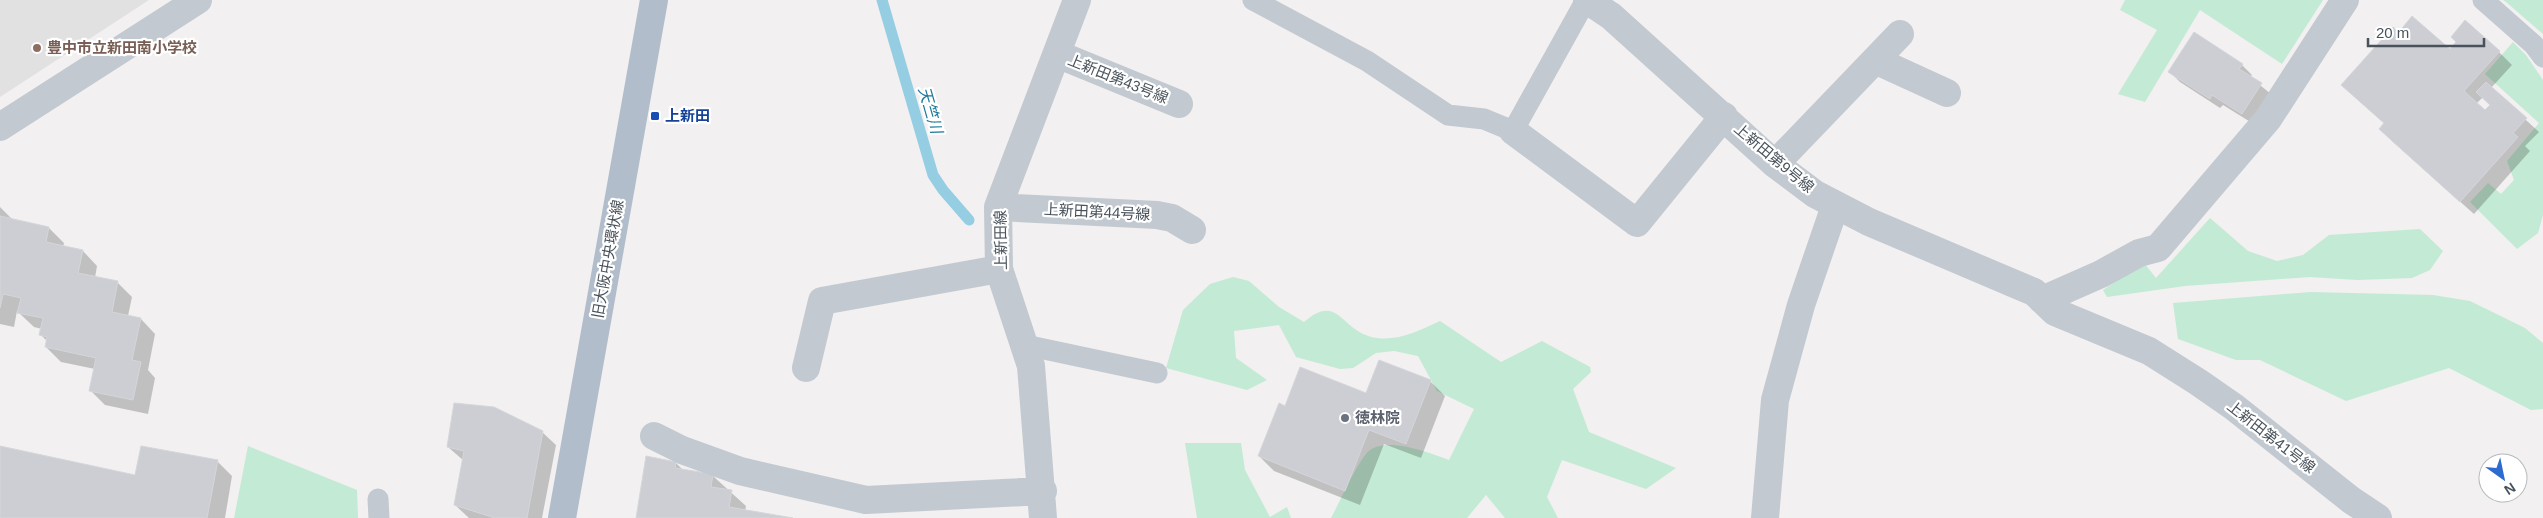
<svg xmlns="http://www.w3.org/2000/svg" width="2543" height="518" viewBox="0 0 2543 518" font-family="Helvetica,'Noto Sans JP',sans-serif">
	<rect width="100%" height="100%" fill="#f2f0f0"/>
	<path fill="#e2e1e1" d="M0 0H149L0 97Z"/>
	<path fill="#c3ead4" d="M2125 0H2323L2282 64 2200 10 2145 102 2118 94 2157 30 2120 10Z
		M2503 0H2543V34L2506 2Z
		M2513 42 2526 55 2543 80V215L2538 233 2517 249 2470 202 2488 183 2501 194 2514 180 2507 161 2539 123 2485 74Z
		M2210 218 2248 251 2277 261 2303 255 2329 235 2420 229 2443 251 2430 270 2412 278 2358 280 2310 277 2185 286 2107 297 2103 290 2144 263 2156 278Z
		M1233 277 1249 281 1279 307 1304 322C1340 291 1340 333 1377 338 1399 341 1421 330 1440 321L1501 362 1542 341 1590 367 1591 372 1573 389 1589 432 1676 468 1646 489 1562 460 1547 497 1558 518H1505L1486 495 1467 518H1331C1339 504 1359 458 1370 450 1389 437 1430 453 1449 460L1474 409 1437 391 1418 356 1394 351 1376 353 1353 368 1340 369 1296 357 1279 325 1234 331 1236 358 1267 380 1247 390 1166 368 1183 310 1210 284Z
		M2311 292 2433 295 2470 301 2525 328 2543 343V409L2531 410 2449 368 2346 401 2260 360H2236L2178 339 2173 303Z
		M1185 443H1241L1245 470 1270 517 1287 507 1291 518H1197Z
		M248 446 357 490 358 518H234Z"/>
	<path fill="#0003" fill-rule="evenodd" d="M2399 34 2450 51 2499 52 2512 65 2491 88 2539 132 2525 146 2530 151 2474 214 2393 142 2380 129 2385 124 2356 98ZM2483 97 2491 105 2485 111 2476 104Z
		M2242 65 2252 75 2250 77 2271 94 2252 123 2223 105 2220 108 2180 82 2170 72Z
		M0 207 13 220 49 228 64 243 63 247 83 251 97 266 95 278 117 282 132 297 128 316 141 319 155 334 148 370 155 378 148 414 105 405 90 390 95 369 61 362 46 347 47 341 41 335 42 329 34 327 17 311 14 327 0 324Z
		M1430 381 1445 396 1421 458 1384 444 1360 505 1274 471 1259 456 1286 407 1366 395Z
		M542 432 556 445 542 518H469L455 505 464 461 448 447Z
		M0 448 136 476 217 461 232 476 225 518H0Z
		M676 463 683 470 713 476 746 506 745 511 785 518H637Z"/>
	<g fill="none" stroke-linecap="round" stroke-linejoin="round">
		<path stroke="#95cee2" stroke-width="11" d="M882 0 933 175 943 190 969 220"/>
	</g>
	<path fill="#cdced3" stroke="#d4d6da" d="M2412 16 2450 49 2456 42 2451 37 2465 20 2500 51 2464 91 2485 110 2490 105 2476 92 2486 82 2527 118 2513 133 2518 137 2460 202 2379 129 2384 123 2341 85 2393 27 2399 32Z
		M2194 32 2243 64 2239 69 2262 83 2242 114 2212 95 2210 99 2168 72Z
		M0 216 49 227 46 242 83 250 78 273 118 281 112 312 141 318 132 360 141 362 133 400 89 391 96 358 45 347 47 337 39 335 43 318 17 313 21 298 3 294 0 308Z
		M1379 360 1431 380 1406 444 1369 430 1345 491 1258 456 1279 403 1285 406 1300 367 1366 393Z
		M454 403 494 407 543 431 527 518H495L454 505 464 451 447 447Z
		M0 446 135 475 141 446 218 460 207 518H0Z
		M646 456 676 462 675 468 713 474 711 487 732 490 729 507 793 518H636Z"/>
	<g fill="none" stroke-linecap="round" stroke-linejoin="round">
		<path stroke="#c2c9d0" stroke-width="21" d="M1253 0 1367 61 1448 115 1484 119 1513 131 1586 0
			M2483 0 2534 45 2543 57
			M1025 345 1157 373
			M378 499 379 518"/>
		<path stroke="#c2c9d0" stroke-width="28" d="M1587 0 1611 16 1775 164 1815 194 1869 222 2022 287 2034 292 2055 312 2149 351 2198 382 2234 407 2351 500 2378 518
			M1057 54 1179 104
			M1875 60 1947 93
			M0 127 198 0
			M1513 131 1637 223 1724 116
			M1775 164 1900 34
			M998 207 1157 215 1172 218 1192 230
			M2042 300 2101 274 2139 253 2158 248 2268 119 2345 0
			M806 368 822 301 999 269
			M654 436 682 450 740 471 866 500 1043 491
			M1043 518 1031 366 999 269 998 207 1077 0
			M1765 518 1775 400 1801 305 1835 206"/>
		<path stroke="#b2bdcb" stroke-width="28" d="M562 518 654 0"/>
	</g>
	<circle fill="#8d6e63" stroke="#fff" stroke-width="2" cx="37" cy="48" r="5"/>
	<rect fill="#1a4fb4" stroke="#fff" stroke-width="2" x="650" y="111" width="10" height="10" rx="2.5"/>
	<circle fill="#6b7280" stroke="#fff" stroke-width="2" cx="1345" cy="418" r="5"/>
	<g text-anchor="middle" stroke-width="4.5" stroke-linejoin="round" paint-order="stroke">
		<g font-size="15" font-weight="bold" fill="#785e54" stroke="#fff" text-anchor="start">
			<text x="47" y="53">豊中市立新田南小学校</text>
		</g>
		<g font-size="15" fill="#49525b" stroke="#fff">
			<text transform="translate(1118 79) rotate(22)" y="5">上新田第43号線</text>
			<text transform="translate(1774 158) rotate(40)" y="5">上新田第9号線</text>
			<text transform="translate(1097 212) rotate(3)" y="5">上新田第44号線</text>
			<text transform="translate(1001 240) rotate(-91)" y="5">上新田線</text>
			<text transform="translate(608 259) rotate(-80)" y="5">旧大阪中央環状線</text>
			<text transform="translate(2271 437) rotate(38)" y="5">上新田第41号線</text>
		</g>
		<g font-size="15" font-weight="bold" fill="#164399" stroke="#fff" text-anchor="start">
			<text x="665" y="121">上新田</text>
		</g>
		<g font-size="15" font-weight="bold" fill="#5b616d" stroke="#fff" text-anchor="start">
			<text x="1355" y="423">徳林院</text>
		</g>
		<g font-size="16" font-style="italic" fill="#1c7a9b" stroke="#fff">
			<text transform="translate(931 110) rotate(74)" y="6">天竺川</text>
		</g>
	</g>
	<g transform="translate(2503 478) rotate(147)"><circle r="24" fill="#ffffff" stroke="#b6babd"/>
	<path d="M0-4L9 19L0 12L-9 19Z" fill="#2d6bce"/>
	<text y="-8" font-size="14" font-weight="bold" text-anchor="middle" fill="#49525b">N</text>
	</g>
	<path d="M2368 38v8h116v-8" fill="none" stroke="#49525b" stroke-width="2.5"/>
	<text x="2376" y="38" font-size="15" fill="#49525b" stroke="#ffffff" stroke-width="4" paint-order="stroke">20 m</text>
</svg>
